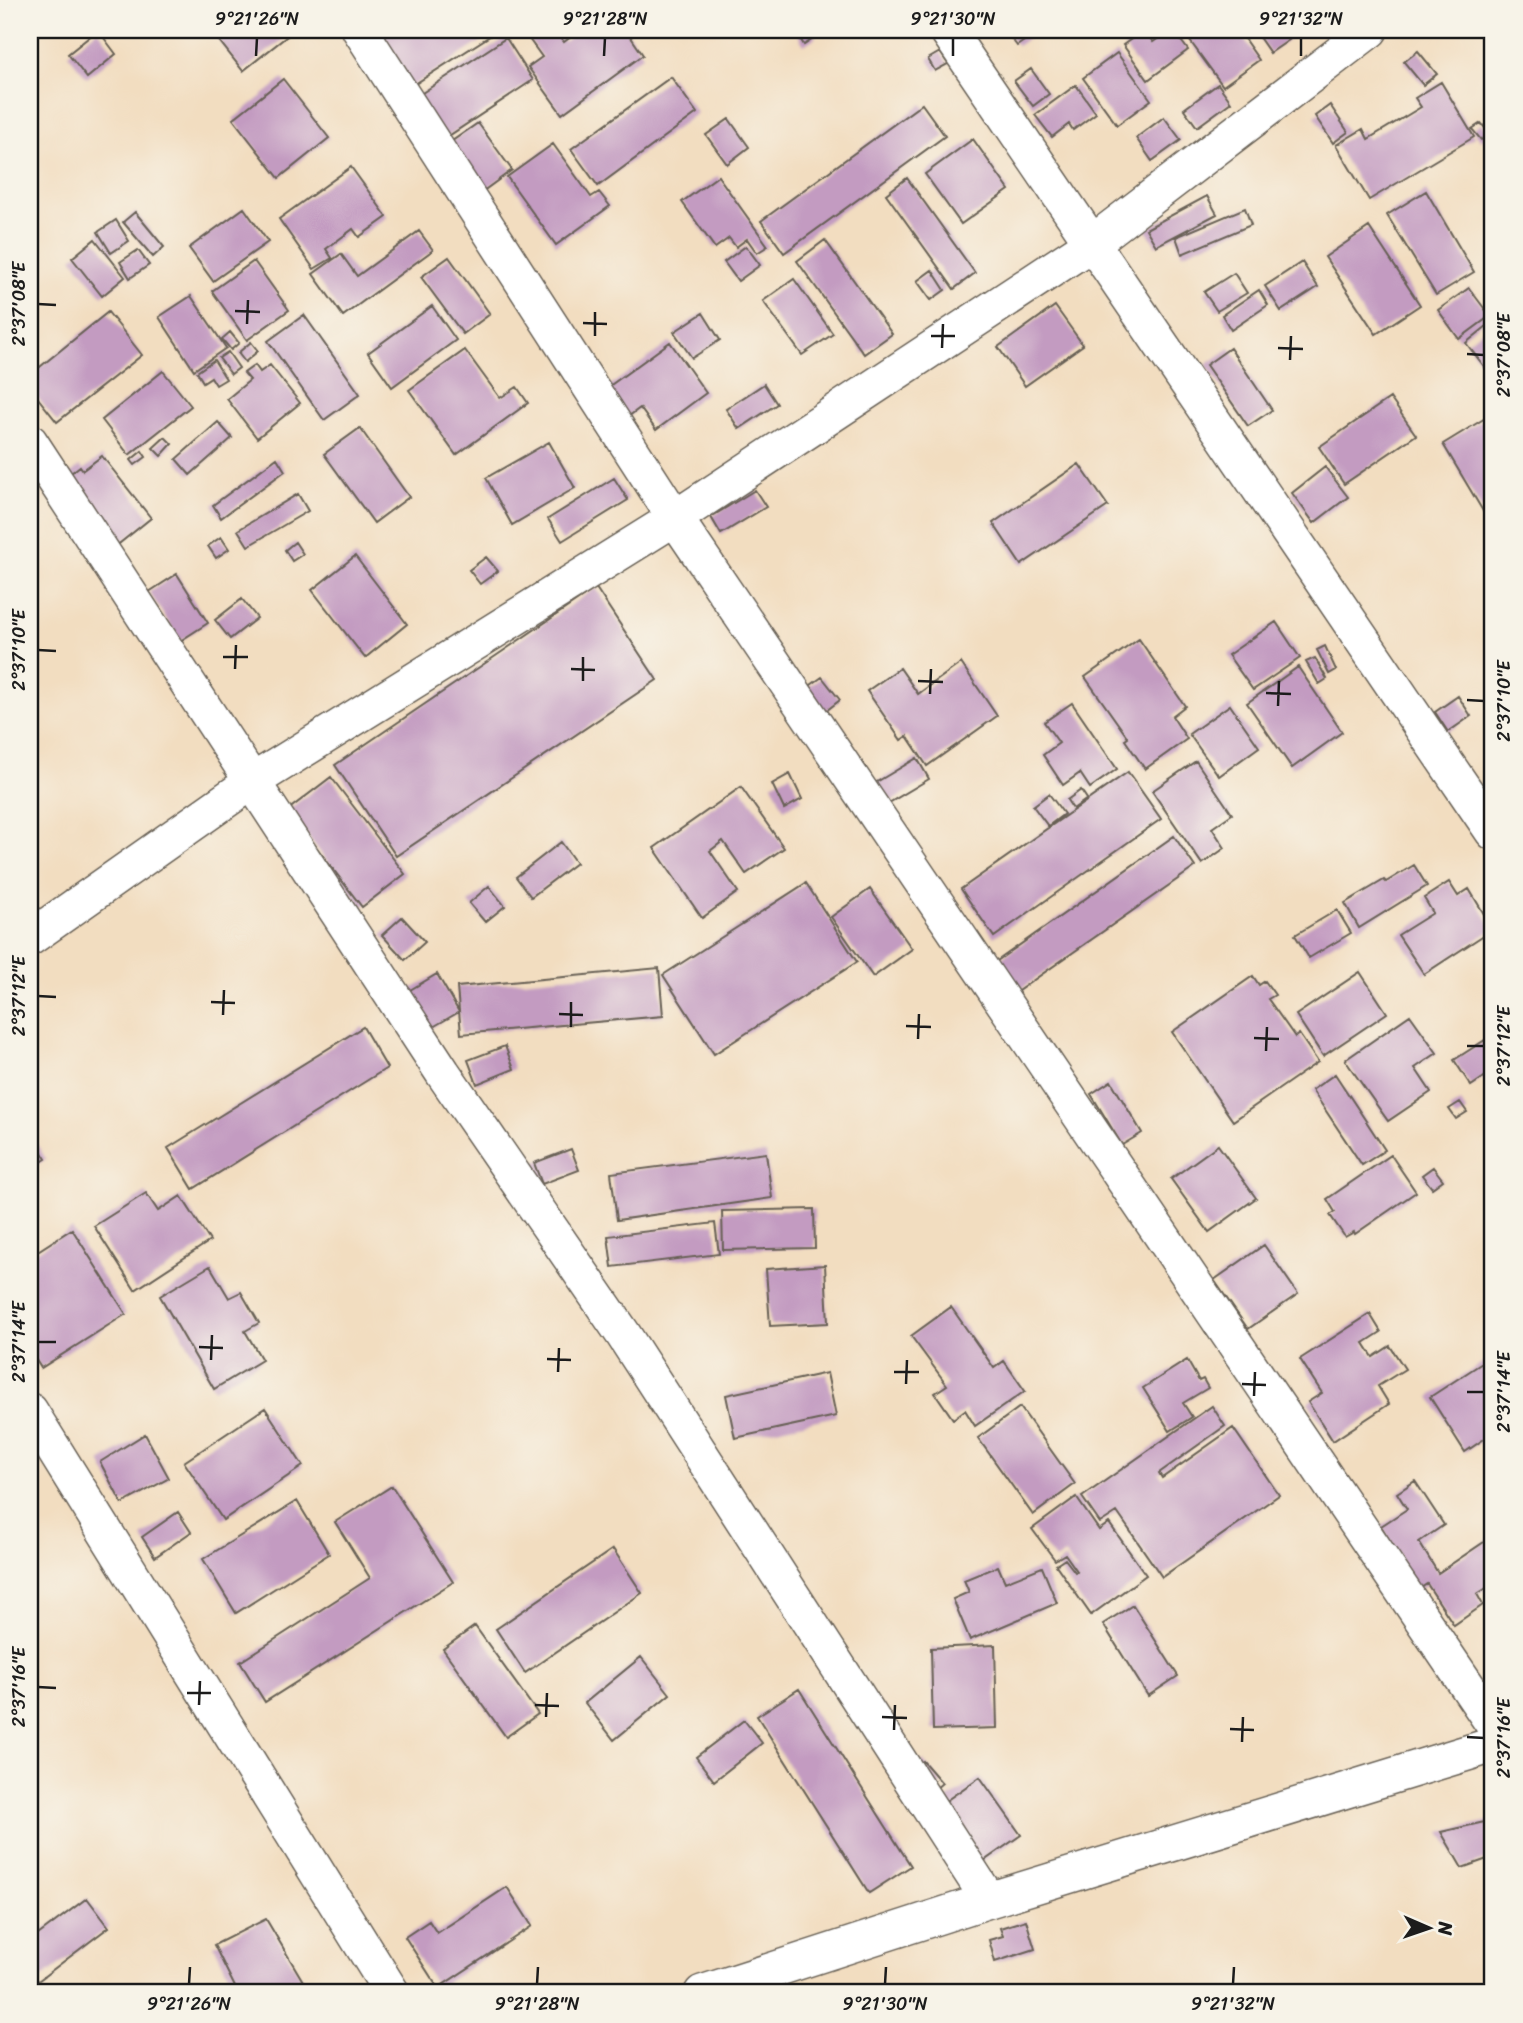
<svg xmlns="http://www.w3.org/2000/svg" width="1523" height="2023" viewBox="0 0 1523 2023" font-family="Sriracha,sans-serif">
	<rect width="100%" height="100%" fill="#f7f3e8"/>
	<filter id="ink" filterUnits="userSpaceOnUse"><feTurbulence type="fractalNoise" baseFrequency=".0143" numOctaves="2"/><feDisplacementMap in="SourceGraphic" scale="14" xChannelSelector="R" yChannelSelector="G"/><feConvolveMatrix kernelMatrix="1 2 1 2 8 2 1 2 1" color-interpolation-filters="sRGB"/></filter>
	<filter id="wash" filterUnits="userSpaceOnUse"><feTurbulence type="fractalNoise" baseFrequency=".00686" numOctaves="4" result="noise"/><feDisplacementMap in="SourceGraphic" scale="28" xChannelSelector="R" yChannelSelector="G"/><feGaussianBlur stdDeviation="1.57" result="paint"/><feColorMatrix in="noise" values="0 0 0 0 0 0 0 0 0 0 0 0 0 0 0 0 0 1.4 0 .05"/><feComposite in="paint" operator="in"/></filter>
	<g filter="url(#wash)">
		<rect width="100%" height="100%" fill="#f2ddc0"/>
		<g id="blocks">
			<path fill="#c39bc1" d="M98 30 116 54 87 78 68 54Z
				M226 30H289L291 33 243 71 217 38Z
				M365 30H499L404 91Z
				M542 30H555L564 42 580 30H626L643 55 562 114 528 67 542 57 529 39Z
				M799 30H811L816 37 804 45 796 32Z
				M1005 30H1040L1017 46Z
				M1144 30 1153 42 1170 30H1173L1188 50 1148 80 1123 45Z
				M1182 30H1238L1259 60 1223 86Z
				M1254 30H1283L1289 40 1270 53Z
				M506 38 533 80 444 139 416 97Z
				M1418 51 1437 74 1423 85 1404 62Z
				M940 52 948 64 935 71 928 59Z
				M1117 53 1151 100 1117 125 1083 78Z
				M1031 69 1049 94 1033 106 1014 81Z
				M671 77 697 113 598 186 571 149Z
				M283 79 329 138 279 178 233 119Z
				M1441 82 1474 137 1369 200 1336 145 1363 129 1368 139 1421 107 1415 98Z
				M1218 84 1231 102 1197 127 1184 109Z
				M1076 85 1096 113 1073 130 1069 124 1052 137 1035 115Z
				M922 104 945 136 784 253 761 221Z
				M1330 105 1348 132 1333 143 1315 116Z
				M1164 117 1181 140 1152 161 1136 138Z
				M729 119 749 147 727 164 706 135Z
				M478 123 512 170 479 194 445 146Z
				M1481 123 1490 134 1481 140 1472 129Z
				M973 139 1009 190 961 224 925 174Z
				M553 144 591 197 599 192 610 206 556 245 507 177Z
				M351 167 387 217 359 237 353 229 326 249 332 258 314 269 279 219Z
				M718 176 768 246 757 253 747 239 736 247 729 238 715 248 682 202Z
				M907 178 975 273 954 289 886 194Z
				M1426 191 1474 272 1436 295 1387 215Z
				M1207 196 1217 214 1156 246 1146 229Z
				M244 208 268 242 213 281 189 248Z
				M1245 208 1251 225 1182 254 1176 237Z
				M135 212 164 247 153 257 123 222Z
				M116 220 129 241 111 253 98 232Z
				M1369 227 1420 305 1376 334 1325 257Z
				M419 231 433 250 343 316 313 274 341 254 357 276Z
				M95 239 125 277 102 296 72 258Z
				M825 240 892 334 864 354 797 261Z
				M746 246 760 265 738 281 724 262Z
				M138 250 149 265 130 278 120 262Z
				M449 257 490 314 463 334 421 277Z
				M254 261 289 310 247 340 212 291Z
				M1302 262 1318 287 1281 311 1265 286Z
				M932 270 945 290 931 300 917 281Z
				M1234 273 1247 293 1217 311 1204 292Z
				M794 279 833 334 802 355 763 301Z
				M1469 288 1490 316 1459 339 1438 310Z
				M1259 290 1268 305 1231 330 1222 315Z
				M191 296 226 348 194 370 159 317Z
				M432 306 456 340 392 387 368 353Z
				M1055 306 1083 345 1025 386 998 347Z
				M108 312 142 355 57 422 30 388V375Z
				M703 313 720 340 692 358 674 332Z
				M304 315 360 394 324 420 268 341Z
				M1493 321V371L1490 374 1466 343Z
				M230 332 239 343 231 350 222 339Z
				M251 342 258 351 245 362 238 353Z
				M670 342 706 393 656 430 640 408 625 419 604 390Z
				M1230 348 1272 410 1248 426 1206 365Z
				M465 350 500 398 517 387 528 403 456 455 409 390Z
				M228 352 239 368 231 374 219 358Z
				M214 360 226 379 216 385 211 377 203 382 197 372Z
				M255 365 260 372 270 365 300 403 257 438 227 399 250 380 244 373Z
				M163 371 191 406 129 455 102 420Z
				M764 384 777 404 739 429 726 409Z
				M1390 398 1416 435 1344 484 1319 447Z
				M1487 417 1493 426V528L1443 444Z
				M218 422 232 438 190 475 176 459Z
				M360 428 409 497 374 523 324 454Z
				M165 437 172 444 161 456 153 448Z
				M549 442 575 488 512 525 486 478Z
				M142 451 146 457 135 465 131 460Z
				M102 456 151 518 115 547 62 480 80 466 83 470Z
				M277 458 285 471 221 518 213 505Z
				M1079 464 1108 506 1021 565 993 523Z
				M1325 467 1348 497 1314 523 1292 493Z
				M614 478 628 500 562 541 548 519Z
				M755 490 766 507 721 534 711 517Z
				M298 494 308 511 248 546 238 530Z
				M221 537 229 549 216 558 208 546Z
				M295 542 303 554 292 561 285 550Z
				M355 556 407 624 365 658 312 590Z
				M486 557 498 571 480 584 469 570Z
				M177 574 208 623 180 641 149 592Z
				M596 588 657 680 396 856 335 765Z
				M242 599 257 618 230 639 215 620Z
				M1276 622 1300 658 1253 690 1228 655Z
				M1139 639 1185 706 1172 716 1187 739 1145 769 1125 740 1128 738 1085 677Z
				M1325 646 1336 670 1329 674 1317 650Z
				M1315 658 1327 679 1319 684 1306 662Z
				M961 663 997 716 927 766 907 736 901 740 867 691 900 668 918 694Z
				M1298 667 1342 732 1292 768 1247 703Z
				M822 677 840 700 822 714 804 690Z
				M1458 696 1471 716 1448 732 1435 712Z
				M1072 703 1117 769 1090 788 1080 773 1063 785 1043 755 1059 743 1044 722Z
				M1230 705 1259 747 1219 776 1189 734Z
				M917 758 929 779 887 804 875 783Z
				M1196 761 1232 814 1212 828 1225 848 1202 864 1152 791Z
				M1128 772 1161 819 994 937 961 889Z
				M790 774 802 799 784 809 772 784Z
				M331 777 405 874 362 907 288 810Z
				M741 787 784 848 746 874 723 841 710 851 738 892 702 918 654 848Z
				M1081 790 1087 799 1073 809 1067 800Z
				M1049 794 1064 814 1048 826 1033 806Z
				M1174 836 1195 867 1008 998 987 968Z
				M561 842 576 863 531 897 516 877Z
				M1414 865 1427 886 1359 928 1345 903 1384 880 1386 882Z
				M1449 882 1458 896 1469 889 1493 929 1424 974 1398 935 1433 913 1424 898Z
				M806 883 857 962 714 1054 663 975Z
				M489 886 505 906 485 922 469 903Z
				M870 889 912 949 873 977 831 917Z
				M1337 910 1351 933 1309 958 1295 935Z
				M402 917 425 942 405 960 382 935Z
				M659 968 663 1016 461 1034 457 987Z
				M1360 972 1387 1013 1323 1056 1296 1015Z
				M437 974 459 1012 426 1031 405 993Z
				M1253 976 1259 985 1265 981 1275 995 1268 999 1295 1037 1299 1034 1318 1062 1233 1121 1172 1032Z
				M1410 1015 1437 1053 1415 1068 1431 1092 1388 1121 1345 1060Z
				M363 1027 387 1068 193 1189 168 1148Z
				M1485 1040 1493 1054V1071L1471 1086 1454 1060Z
				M505 1046 514 1069 477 1084 468 1060Z
				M1335 1074 1385 1150 1362 1165 1312 1090Z
				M1111 1081 1142 1133 1122 1145 1091 1094Z
				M1460 1102 1467 1112 1456 1119 1449 1109Z
				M30 1134 46 1159 30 1169Z
				M1218 1145 1256 1198 1209 1232 1171 1179Z
				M571 1149 579 1170 542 1184 534 1163Z
				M766 1153 772 1198 617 1220 611 1173Z
				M1391 1155 1416 1192 1355 1234 1354 1232 1345 1237 1330 1215 1335 1212 1327 1199Z
				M1433 1167 1443 1180 1432 1188 1422 1175Z
				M146 1193 158 1211 181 1196 210 1241 135 1290 94 1226Z
				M814 1209 815 1248 723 1250 722 1211Z
				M715 1223 719 1254 612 1267 608 1236Z
				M72 1229 126 1314 41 1368 30 1351V1256Z
				M1264 1245 1298 1294 1248 1329 1214 1280Z
				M825 1265 828 1323 770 1326 766 1269Z
				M210 1266 229 1298 241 1292 259 1323 245 1331 262 1360 214 1389 160 1296Z
				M951 1307 994 1368 1004 1361 1025 1391 975 1426 965 1410 953 1419 935 1393 947 1385 911 1336Z
				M1370 1314 1381 1332 1364 1343 1373 1357 1390 1346 1405 1369 1378 1386 1389 1404 1333 1441 1308 1402 1322 1393 1300 1359Z
				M1493 1356V1433L1465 1452 1430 1397Z
				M1187 1360 1199 1381 1203 1379 1208 1388 1183 1403 1192 1417 1170 1431 1143 1388Z
				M827 1373 836 1416 735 1438 726 1395Z
				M1212 1406 1225 1426 1159 1473 1162 1478 1233 1428 1279 1495 1162 1577 1117 1512 1100 1523 1082 1497Z
				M1020 1407 1075 1484 1033 1515 978 1438Z
				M265 1408 303 1466 223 1520 184 1462Z
				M145 1434 169 1478 122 1504 100 1462Z
				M1415 1481 1444 1525 1419 1542 1438 1573 1493 1536V1584L1477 1594 1483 1605 1454 1625 1427 1584 1412 1594 1399 1556 1381 1526 1407 1509 1397 1493Z
				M392 1486 453 1582 265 1702 240 1662 370 1578 335 1522Z
				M1076 1497 1099 1530 1109 1523 1146 1575 1091 1615 1056 1565 1065 1559 1075 1572 1077 1571 1065 1554 1055 1560 1032 1529Z
				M297 1501 329 1554 236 1613 203 1559Z
				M178 1512 191 1532 155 1557 142 1537Z
				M613 1549 642 1593 525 1673 496 1629Z
				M998 1566 1005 1582 1042 1567 1057 1603 970 1640 953 1599 969 1592 964 1580Z
				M1133 1605 1178 1676 1148 1696 1103 1624Z
				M475 1626 538 1714 506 1737 443 1649Z
				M995 1645 997 1728 933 1730 931 1648Z
				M641 1657 670 1694 614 1740 585 1703Z
				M799 1689 911 1866 869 1893 757 1716Z
				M744 1720 762 1743 714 1781 696 1757Z
				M923 1761 942 1783 927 1796 908 1774Z
				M980 1777 1021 1835 981 1863 940 1805Z
				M1493 1820V1857L1462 1868 1441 1832Z
				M507 1887 532 1926 438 1988 405 1937 429 1921 437 1933Z
				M87 1898 109 1927 30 1987V1941Z
				M266 1919 310 1993H223L235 1987 214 1945Z
				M1026 1920 1035 1949 995 1962 989 1940 1003 1936 1000 1928Z"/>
		</g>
	</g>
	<g filter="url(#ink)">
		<use href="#blocks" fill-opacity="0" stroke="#676055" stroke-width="2"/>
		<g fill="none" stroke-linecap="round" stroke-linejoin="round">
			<g stroke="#676055" stroke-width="38">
				<path id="street" d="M360 30 675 518 1493 1724
					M947 30 1493 832
					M30 442 443 1073 623 1334 989 1900
					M30 938 253 781 675 518 1092 243 1370 30
					M30 1411 392 1993
					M702 1993 989 1900 1493 1745"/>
			</g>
			<use href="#street" stroke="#fff" stroke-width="35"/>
		</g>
	</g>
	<path fill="none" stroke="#1c1c1c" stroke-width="2.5" d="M256 56 257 38M604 56 605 38M953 56V38M1301 56V38M38 304 56 305M235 311 260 312M583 323 607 324M247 324 248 300M595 336V312M931 336H955M942 348 943 324M1278 348 1303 349M1467 354 1484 355M1290 360 1291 336M38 650 56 651M223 657H248M235 669 236 645M571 669 595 670M583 681V657M918 681 943 682M1266 693 1291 694M930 694 931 669M1467 700 1484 701M1278 706 1279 681M38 996 56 997M211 1002 235 1003M559 1014 583 1015M223 1015 224 990M906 1026 931 1027M571 1027V1002M1254 1038 1279 1039M918 1039 919 1014M1467 1046H1484M1266 1051 1267 1027M38 1342H56M199 1347 223 1348M547 1359 571 1360M211 1360 212 1335M558 1372 559 1348M894 1372H919M906 1384 907 1360M1242 1384 1266 1385M1467 1392H1484M1254 1396 1255 1372M38 1687 56 1688M187 1693H211M199 1705 200 1681M535 1705 559 1706M546 1717 547 1693M882 1717 907 1718M1230 1729 1254 1730M894 1730 895 1705M1467 1737 1484 1738M1242 1742 1243 1717M189 1984 190 1967M537 1984 538 1967M885 1984 886 1967M1233 1984 1234 1967"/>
	<rect width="1523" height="2023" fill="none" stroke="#f7f3e8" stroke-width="77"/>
	<g transform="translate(1429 1928) rotate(92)" stroke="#f7f3e8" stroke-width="5" paint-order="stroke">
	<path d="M0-5L12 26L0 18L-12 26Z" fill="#1c1c1c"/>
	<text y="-10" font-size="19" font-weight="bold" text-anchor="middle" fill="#1c1c1c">N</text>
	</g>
	<rect x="38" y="38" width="1446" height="1946" fill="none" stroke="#1c1c1c" stroke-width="2.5"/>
	<g font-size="18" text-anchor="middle" fill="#1c1c1c">
		<text x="257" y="25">9°21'26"N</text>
		<text x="605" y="25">9°21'28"N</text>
		<text x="953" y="25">9°21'30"N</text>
		<text x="1301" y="25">9°21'32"N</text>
		<text transform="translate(19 304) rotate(-90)" y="6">2°37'08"E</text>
		<text transform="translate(1504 355) rotate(-90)" y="6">2°37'08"E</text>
		<text transform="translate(19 650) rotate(-90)" y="6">2°37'10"E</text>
		<text transform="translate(1504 701) rotate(-90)" y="6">2°37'10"E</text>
		<text transform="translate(19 996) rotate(-90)" y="6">2°37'12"E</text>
		<text transform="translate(1504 1046) rotate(-90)" y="6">2°37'12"E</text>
		<text transform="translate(19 1342) rotate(-90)" y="6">2°37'14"E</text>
		<text transform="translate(1504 1392) rotate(-90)" y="6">2°37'14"E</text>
		<text transform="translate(19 1687) rotate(-90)" y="6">2°37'16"E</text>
		<text transform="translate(1504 1738) rotate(-90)" y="6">2°37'16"E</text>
		<text x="189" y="2010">9°21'26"N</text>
		<text x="537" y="2010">9°21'28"N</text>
		<text x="885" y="2010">9°21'30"N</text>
		<text x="1233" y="2010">9°21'32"N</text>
	</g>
</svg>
